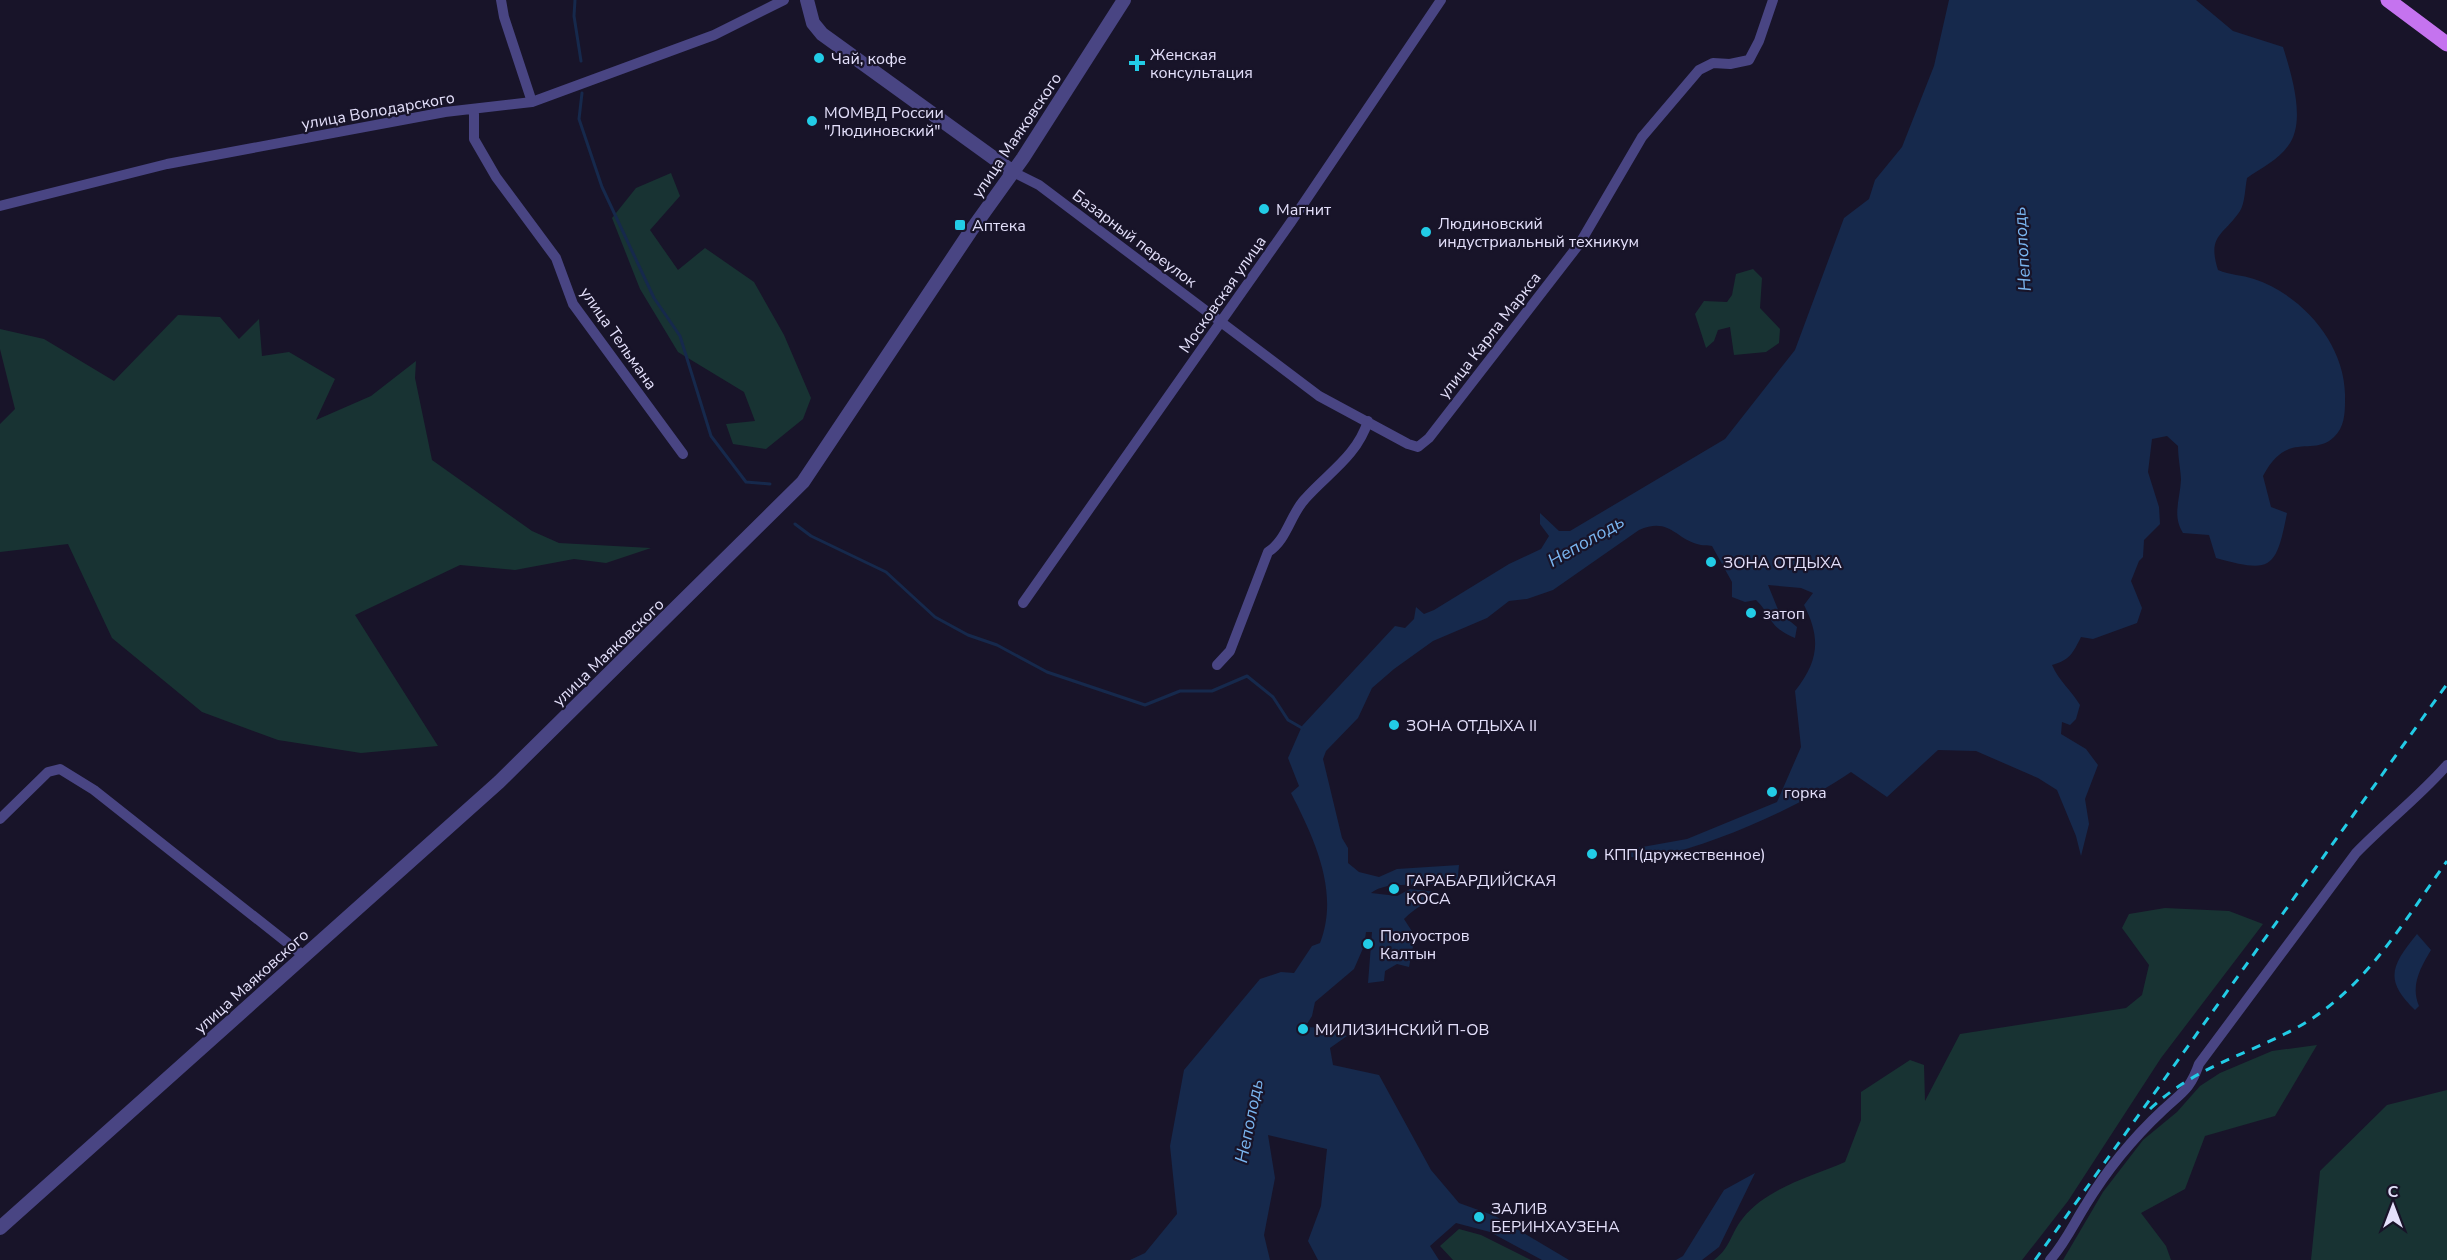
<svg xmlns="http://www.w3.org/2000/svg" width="2447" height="1260" viewBox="0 0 2447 1260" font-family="'Nunito Sans',sans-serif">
	<rect width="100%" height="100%" fill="#181429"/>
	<path fill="#183333" d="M671 173 680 196 650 230 678 270 705 248 754 282 784 335 811 398 803 419 766 449 733 444 726 424 755 421 744 392 678 352 640 289 612 218 636 188Z
		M1753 269 1762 278 1760 308 1780 329 1779 343 1766 352 1734 355 1730 327 1718 330 1714 341 1706 348 1695 314 1704 301 1727 302 1732 295 1736 274Z
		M178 315 220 317 239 339 259 319 262 356 289 352 335 379 316 420 371 396 416 361 415 378 432 460 532 531 559 543 651 548 606 563 574 559 515 570 460 565 355 615 438 746 361 753 278 740 202 712 112 638 68 544 0 552V424L15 409 0 349V329L44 339 114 381Z
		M2165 908 2229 911 2263 924 2161 1058 2068 1201 2022 1260H1714C1731 1247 1730 1234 1743 1218 1767 1188 1810 1177 1845 1162L1861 1120V1092L1910 1060 1924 1065 1925 1101 1960 1034 2126 1008 2142 995 2149 965 2122 928 2129 914Z
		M2317 1045 2275 1116 2205 1136 2185 1189 2141 1213 2166 1246 2171 1260H2063L2103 1192 2143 1140 2177 1112 2200 1086 2220 1073 2272 1051Z
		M2447 1090V1260H2311L2320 1171 2387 1105Z
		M1459 1229 1481 1235 1531 1260H1453L1440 1246Z"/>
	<path fill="#16294c" d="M1949 0H2196L2233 31 2283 47C2291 73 2307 122 2288 146 2278 160 2261 168 2247 178 2245 188 2245 203 2240 211 2223 236 2207 235 2218 270 2230 275 2242 275 2254 279 2302 295 2344 343 2345 394 2345 409 2346 426 2334 437 2312 458 2288 429 2263 476L2271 507 2287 513C2276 570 2271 573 2216 558L2209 535 2183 533C2172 516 2180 499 2181 480 2181 472 2178 458 2178 446L2167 436 2152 439 2148 472 2159 507 2160 524 2144 540 2143 557 2139 561 2131 581 2142 608 2137 623 2093 639 2081 637C2073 653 2070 660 2052 665 2059 681 2071 690 2080 705L2076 719 2070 725 2062 722 2061 734 2086 749 2098 765 2085 799 2089 824 2081 856 2076 836 2057 790 2038 778 1976 751 1938 750 1887 797 1851 772C1801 806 1720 842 1660 856 1650 858 1638 857 1628 857L1620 851 1687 839 1777 802 1801 747 1795 691C1819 661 1821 638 1804 605L1813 593 1801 588 1768 585 1779 612 1797 627 1795 638C1767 626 1774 618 1756 600L1745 602 1732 597V582L1712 546C1708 545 1702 546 1697 544 1675 538 1669 517 1639 530L1553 590 1527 599 1509 601 1487 618 1433 641 1394 669 1372 688 1358 718 1326 751 1323 759 1342 838 1348 848V863L1359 872 1379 877 1397 869 1459 865 1457 886 1445 881C1424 889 1388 879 1371 893L1397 896 1410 889 1437 892C1428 904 1415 907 1404 919L1415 936 1409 967 1397 964 1385 971 1384 981 1368 983 1372 932H1366L1364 946 1354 969 1315 1002 1312 1016 1305 1027 1325 1028 1347 1036 1330 1048 1333 1065 1379 1075 1431 1170 1459 1203 1495 1216 1569 1260H1542L1490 1232 1456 1223 1430 1246 1439 1260H1318L1308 1241 1321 1206 1327 1149 1268 1135 1275 1178 1264 1235 1270 1260H1130L1145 1253 1177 1214 1170 1146 1184 1070 1260 979 1281 972 1294 973 1312 946 1320 943C1340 892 1314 838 1291 793L1299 786 1288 758 1302 726 1395 626 1405 628 1414 619 1416 607 1424 614 1434 610 1509 564 1541 549 1549 536 1540 524V513L1559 531H1570L1725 439 1795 350 1844 218 1869 199 1875 180 1902 147 1934 66Z
		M2417 934 2431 950C2421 967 2410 985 2419 1006L2415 1010C2384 980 2391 966 2417 934Z
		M1755 1173 1719 1247 1702 1260H1676L1683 1256 1724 1190Z"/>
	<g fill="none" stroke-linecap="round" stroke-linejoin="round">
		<path stroke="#16294c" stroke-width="3" d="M575 0 574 16 581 61
			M582 93 579 119 602 187 654 298 680 336 711 436 746 482 770 484
			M795 524 811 536 886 572 935 617 968 635 997 645 1047 672 1145 705 1180 691H1212L1247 676 1273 697 1288 720 1302 728"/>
		<path stroke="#494583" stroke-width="10" d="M501 0 504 17 532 102
			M474 111V139L496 177 556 258 573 304 683 454
			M1013 172 1039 185 1319 396 1408 444 1418 447 1429 438 1580 243 1642 137 1699 70 1713 63 1730 64 1749 60 1759 41 1773 0
			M0 206 167 164 445 112 532 102 714 35 784 0
			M1023 603 1291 222 1441 0
			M1217 665 1230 651 1268 552C1287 540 1290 515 1305 499 1328 473 1357 456 1368 421
			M0 819 48 772 60 769 94 790 304 956
			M2050 1260C2065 1243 2073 1225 2085 1206 2106 1171 2133 1138 2163 1110 2182 1092 2190 1090 2199 1064L2356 853C2386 822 2419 797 2447 765"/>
		<path stroke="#494583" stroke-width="14" d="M807 0 813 23 822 34 1013 172
			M0 1228 499 782 803 482 970 232 1023 158 1124 0"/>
		<path stroke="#c573ef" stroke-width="15" d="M2388 0 2447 44"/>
		<path stroke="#22cce6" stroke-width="3" stroke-dasharray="9 8" stroke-linecap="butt" d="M2150 1109C2196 1066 2245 1056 2298 1027 2365 990 2404 921 2447 861
			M2035 1260 2447 684"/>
	</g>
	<g fill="#22cce6" stroke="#181429" stroke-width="2">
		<circle cx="819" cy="58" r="6"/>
		<path d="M1134 54h6v6h6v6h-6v6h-6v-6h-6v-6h6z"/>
		<circle cx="812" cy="121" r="6"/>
		<circle cx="1264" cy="209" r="6"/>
		<rect x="954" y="219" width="12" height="12" rx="3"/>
		<circle cx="1426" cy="232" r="6"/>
		<circle cx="1711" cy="562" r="6"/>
		<circle cx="1751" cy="613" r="6"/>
		<circle cx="1394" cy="725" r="6"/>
		<circle cx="1772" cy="792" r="6"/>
		<circle cx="1592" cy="854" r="6"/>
		<circle cx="1394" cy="889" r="6"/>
		<circle cx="1368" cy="944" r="6"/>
		<circle cx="1303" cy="1029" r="6"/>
		<circle cx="1479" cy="1217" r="6"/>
	</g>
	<g text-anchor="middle" stroke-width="4.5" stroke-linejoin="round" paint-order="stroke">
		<g font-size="16" fill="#e4e0fb" stroke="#181429" text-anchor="start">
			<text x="1150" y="60">Женская<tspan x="1150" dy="18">консультация</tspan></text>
			<text x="831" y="64">Чай, кофе</text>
			<text x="824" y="118">МОМВД России<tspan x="824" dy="18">"Людиновский"</tspan></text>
			<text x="1276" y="215">Магнит</text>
			<text x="1438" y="229">Людиновский<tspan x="1438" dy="18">индустриальный техникум</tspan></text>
			<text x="972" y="231">Аптека</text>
			<text x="1723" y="568">ЗОНА ОТДЫХА</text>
			<text x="1763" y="619">затоп</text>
			<text x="1406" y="731">ЗОНА ОТДЫХА II</text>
			<text x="1784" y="798">горка</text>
			<text x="1604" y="860">КПП(дружественное)</text>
			<text x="1406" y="886">ГАРАБАРДИЙСКАЯ<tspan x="1406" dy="18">КОСА</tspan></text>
			<text x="1380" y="941">Полуостров<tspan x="1380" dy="18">Калтын</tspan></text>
			<text x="1315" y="1035">МИЛИЗИНСКИЙ П-ОВ</text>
			<text x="1491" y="1214">ЗАЛИВ<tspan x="1491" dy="18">БЕРИНХАУЗЕНА</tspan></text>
		</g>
		<g font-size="16" fill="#e4e0fb" stroke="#181429">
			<text transform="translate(378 110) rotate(-10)" y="6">улица Володарского</text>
			<text transform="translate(1016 135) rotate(-56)" y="6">улица Маяковского</text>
			<text transform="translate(1135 238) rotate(37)" y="6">Базарный переулок</text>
			<text transform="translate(1222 294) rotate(-55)" y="6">Московская улица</text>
			<text transform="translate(1489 335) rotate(-52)" y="6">улица Карла Маркса</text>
			<text transform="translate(619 338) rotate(55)" y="6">улица Тельмана</text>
			<text transform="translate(608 652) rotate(-44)" y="6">улица Маяковского</text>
			<text transform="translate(251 981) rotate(-42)" y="6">улица Маяковского</text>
		</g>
		<g font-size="18" font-style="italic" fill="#7ab5f0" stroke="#181429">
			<text transform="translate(2022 249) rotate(-94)" y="6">Неполодь</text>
			<text transform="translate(1586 541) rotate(-30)" y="6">Неполодь</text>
			<text transform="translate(1249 1121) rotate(-79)" y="6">Неполодь</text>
		</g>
	</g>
	<g transform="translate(2393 1206)" stroke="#181429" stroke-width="4.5" paint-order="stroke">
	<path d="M0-4.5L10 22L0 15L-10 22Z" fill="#e4e0fb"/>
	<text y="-9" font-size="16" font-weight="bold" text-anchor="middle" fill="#e4e0fb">С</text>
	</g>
</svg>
